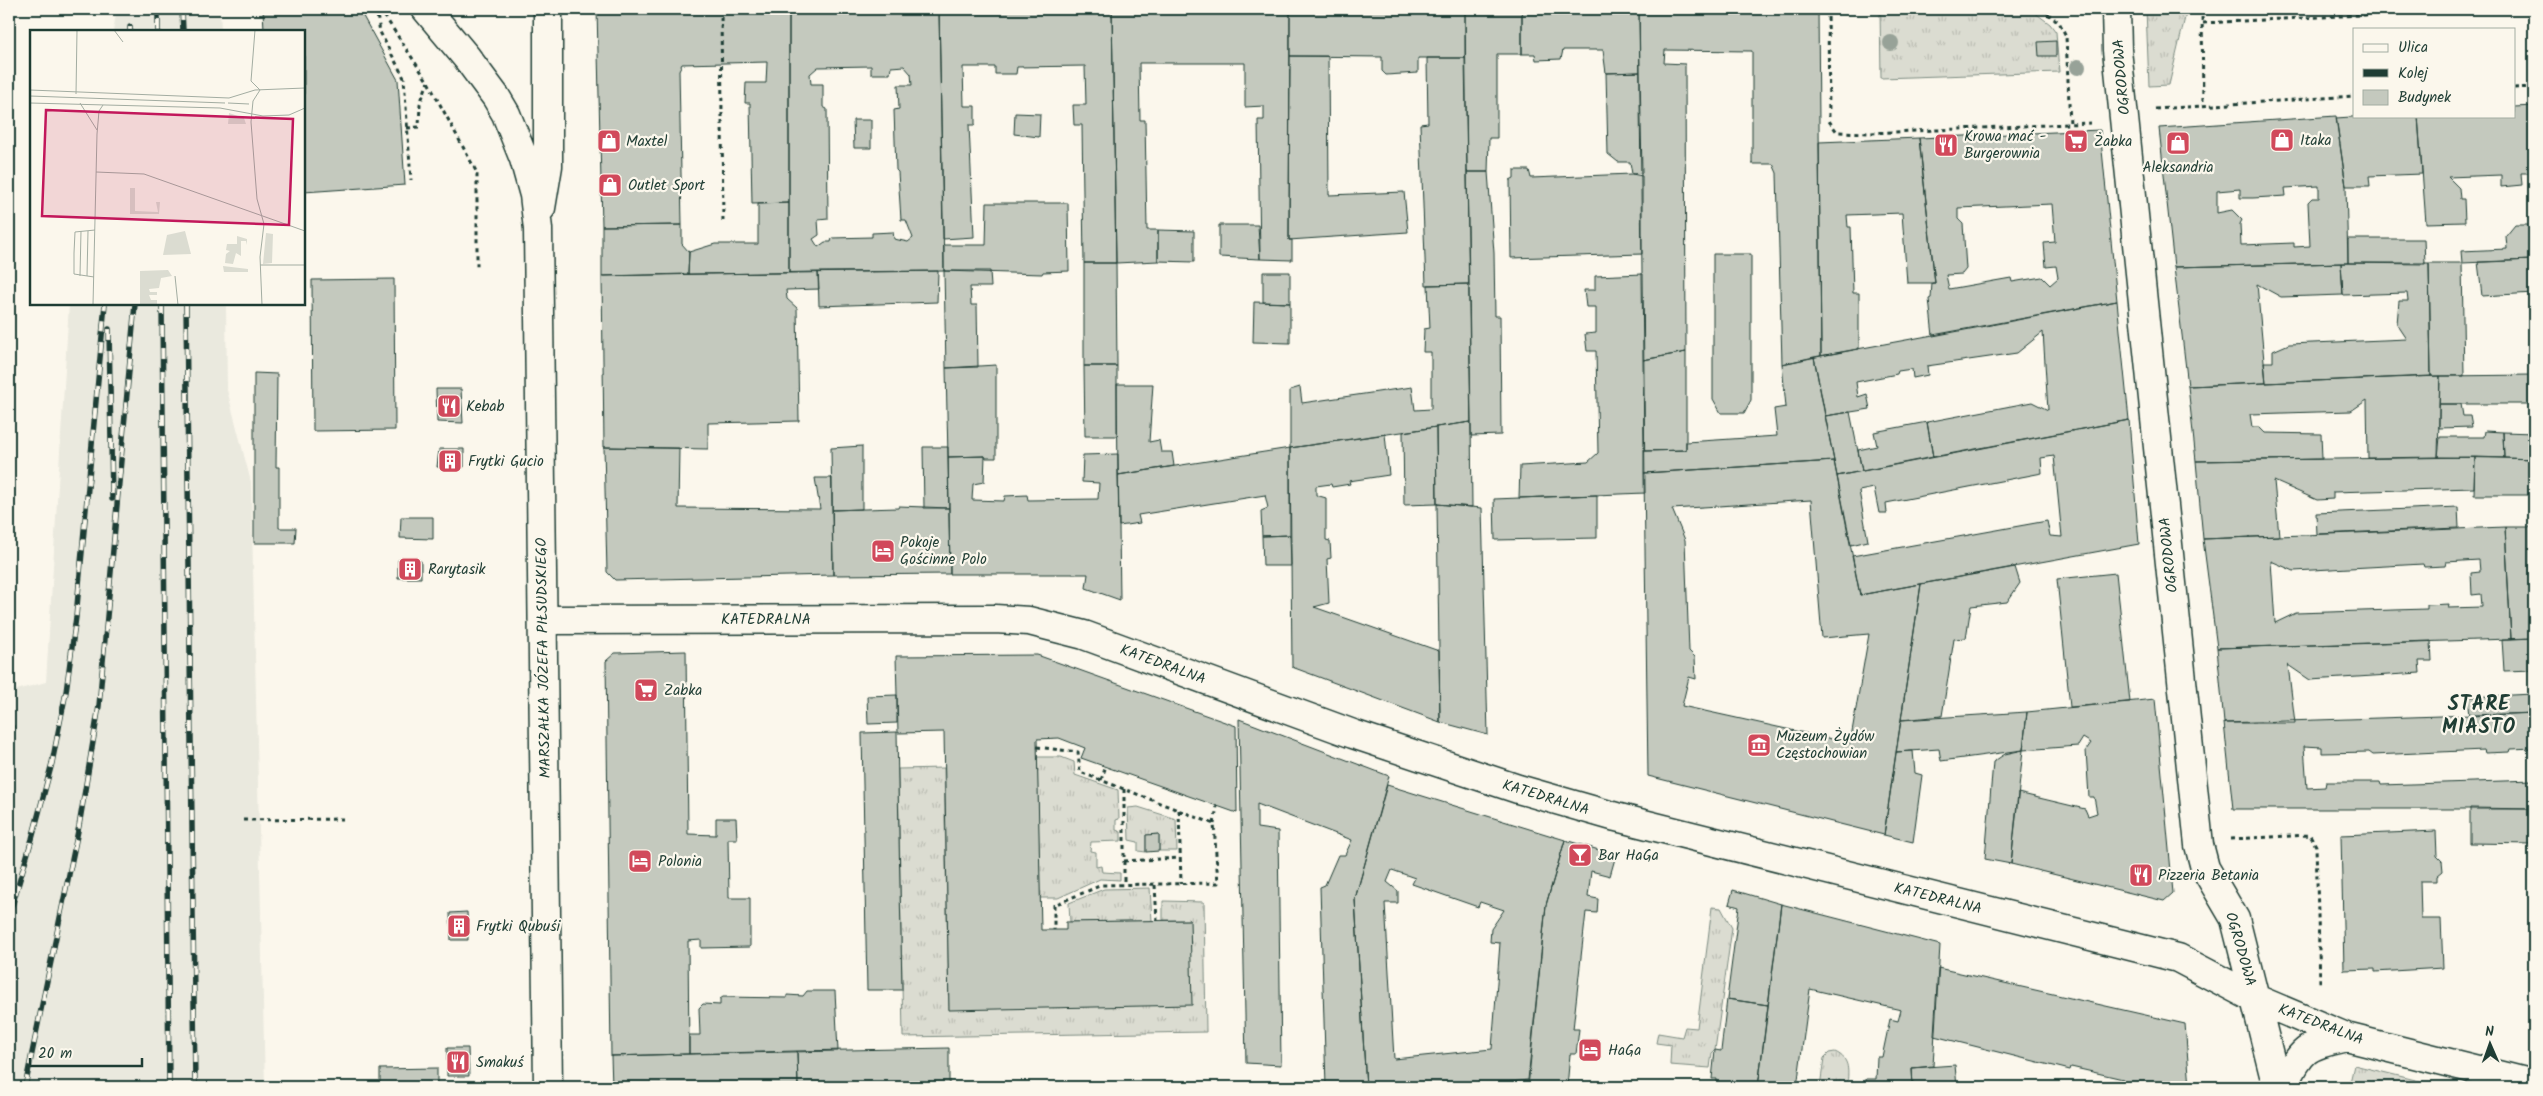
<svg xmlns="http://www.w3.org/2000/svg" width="2543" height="1096" viewBox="0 0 2543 1096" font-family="Kalam,sans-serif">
	<defs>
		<pattern id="grass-tufts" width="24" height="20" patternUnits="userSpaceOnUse" patternTransform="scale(1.25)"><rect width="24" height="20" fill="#dbdcd1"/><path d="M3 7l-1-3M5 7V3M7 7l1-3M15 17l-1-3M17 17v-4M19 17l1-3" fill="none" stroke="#bcbeb4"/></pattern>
	</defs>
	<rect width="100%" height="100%" fill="#fbf7ec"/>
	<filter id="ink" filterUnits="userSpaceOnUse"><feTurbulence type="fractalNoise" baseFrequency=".02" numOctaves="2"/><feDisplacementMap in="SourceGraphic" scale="10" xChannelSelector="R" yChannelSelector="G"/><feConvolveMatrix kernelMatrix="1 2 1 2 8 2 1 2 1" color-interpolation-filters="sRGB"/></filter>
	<g filter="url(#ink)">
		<path fill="#eae9de" d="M117 9H220L221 31H113Z
			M69 304H226L227 390 251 482 265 1087H9V692L46 682Z"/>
		<path fill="url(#grass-tufts)" stroke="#7d8c82" d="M1880 9H2030L2050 24 2056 32 2059 72 1881 78Z
			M2146 9H2187L2169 85 2149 86Z
			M1037 757H1061L1074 762 1075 775 1118 790 1119 819 1116 820V830L1121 832V841L1091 842 1090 851 1096 852V867L1101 866 1102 872 1120 873V880L1100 879 1058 898H1040Z
			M944 768 949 1009 1189 920H1163V901L1204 902 1206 1032 903 1037 898 769Z
			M1138 807 1176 819 1177 851H1159V834L1146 835V852L1138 851V842L1129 840 1128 808Z
			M1150 888 1152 921 1070 922 1069 903 1104 889Z
			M1712 907 1721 908 1732 928 1715 1050 1712 1053 1710 1068 1670 1065 1671 1045 1656 1043 1658 1033 1682 1037 1685 1027 1697 1028Z
			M1835 1052C1851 1059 1848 1072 1847 1087H1820L1824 1058 1829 1053Z
			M2354 1065 2444 1087H2349Z"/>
		<path fill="#c4c9be" stroke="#1f3d34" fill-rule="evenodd" d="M263 9H359L398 80 405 185 304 192V31H264Z
			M597 9H789V203L752 204 750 103H745L746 83H766L767 62 682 64 679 70 682 225 602 226Z
			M789 9H939L944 271 789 273ZM871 66V74H890L891 67 904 66 911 74 912 85H898L899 109 894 110 896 170 898 172 901 220H906L913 238 908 242 894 239 893 232 872 233V237L832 238 831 242H825L818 247 813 239 819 235 818 220 828 219 827 109 823 107V84H811L810 74 818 67Z
			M939 9H1112L1116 263H1084L1082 125H1074L1073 105H1086L1085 66 1017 67 1016 74H995V67H963L964 106H975V125H969L974 237 943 239Z
			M1112 9H1290L1289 240H1292V260L1260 259 1258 120H1264V106L1245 107V63H1139L1140 120H1145L1147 230H1158V261L1116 263Z
			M1290 9H1465V58H1418V73L1386 75 1382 71V57L1290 56Z
			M1465 9H1522V54H1497V138H1489L1488 172H1467Z
			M1522 9H1639L1640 72 1606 73 1603 50H1563L1561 59 1536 60 1535 54H1522Z
			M1639 9H1818L1821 356 1782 364 1777 173 1773 164H1752V51L1665 50 1664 63 1685 64 1686 352 1643 360Z
			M2056 41V56H2039L2038 42Z
			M1290 56H1328L1329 195 1404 192 1408 232 1289 240Z
			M1427 58H1465L1469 284 1426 285 1420 124 1428 123Z
			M1640 72 1642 173 1632 174 1630 162H1618L1608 154 1606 73Z
			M2534 106V175L2531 176V173H2521L2522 185 2501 187V175L2448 177 2459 188 2460 199H2464L2465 222 2426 223 2418 116H2514V107Z
			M1015 113 1040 114 1039 137 1014 134Z
			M2336 116 2346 186 2348 263 2174 267 2159 128ZM2319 186V198H2312L2308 202 2310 246 2294 247V243L2241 245 2240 224 2242 220 2232 210 2217 213V191L2240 189V198H2253L2286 196 2285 188Z
			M2366 116H2418L2422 174 2369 176 2370 186H2346L2336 118Z
			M853 120H871V148H854Z
			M2100 130 2117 301 1933 336 1929 299 1931 298 1932 283H1935L1919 138ZM2052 204 2055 242 2044 243 2046 267 2056 266 2058 278 2050 285 2042 277 2012 282 2011 278 1949 289 1946 275 1962 274 1966 269 1963 224 1958 219V208Z
			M1919 138 1935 283H1907L1902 213 1847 215 1848 227H1851L1853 293H1859V349L1821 356 1819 142Z
			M1514 170H1529L1531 178 1632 174 1642 176V254L1511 258 1510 180 1514 178Z
			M1467 172H1488L1494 253 1495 316H1500L1501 435 1471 436Z
			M789 203V273L688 274 689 252 715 244H758V204Z
			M987 203H1068L1069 271 1043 272 1042 274 944 271V245H986Z
			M2534 224V260H2533L2531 225Z
			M682 225V244L689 252 688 274 602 276V226Z
			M1219 225H1258L1260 259 1219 257Z
			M2515 225H2531L2533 260 2462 263 2461 251 2507 249 2506 236Z
			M1158 230 1194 231V262L1158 261Z
			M2348 239H2424L2425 264 2348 263Z
			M1713 254H1751V400L1744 413H1721L1713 399Z
			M2533 260 2534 293 2482 296 2478 262Z
			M1084 263H1116L1117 366H1084Z
			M2341 263 2343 295 2281 297 2257 284 2266 383 2188 386 2174 267Z
			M2341 263H2429L2431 376 2266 383 2264 362H2273V351L2289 344 2407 339 2397 324 2399 301H2408L2407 293 2343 295Z
			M2429 263H2462L2464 376H2431Z
			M938 271 937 302 819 306 818 272Z
			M944 271H990L991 287H970L971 305H977L978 367 946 368Z
			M818 272 819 289 786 290 787 299 797 308 799 421 708 423V449L604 447 602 276Z
			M1263 272H1290V303L1263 302Z
			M1643 274 1645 493 1519 498 1520 466 1588 462 1598 453 1596 351H1587L1585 334 1596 333V307H1586L1584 290H1595V276Z
			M394 279 395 430 313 431 312 280Z
			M1469 284 1471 422 1290 448V390L1300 387 1302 403 1412 387 1415 410 1431 409V352H1423L1424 329 1430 328 1428 285Z
			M2117 301 2129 420 1933 457 1927 422 2032 402 2048 410 2043 332 2017 353 1927 366 1928 375 1913 378 1912 369 1898 371 1897 374 1856 382 1858 397 1867 394 1870 409 1825 416 1814 357Z
			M1254 302 1290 303V343L1253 342Z
			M1686 352V450L1644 451 1643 360Z
			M1814 357 1834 461 1644 473V451L1686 450V442L1777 436 1774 409 1786 407 1782 364Z
			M996 365V458H986L985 456 948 457 946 368Z
			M1084 366H1117V436H1085Z
			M254 373 277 374 276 467H279V528H296L295 543H254Z
			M2534 375V404H2439L2440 376Z
			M2440 376 2438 457 2368 458 2367 400 2351 411 2250 414 2252 427H2259L2265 433 2321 434 2322 459 2196 461 2188 386Z
			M1117 384H1153L1149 442 1159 440 1161 452H1172L1174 466 1118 475Z
			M436 389H461L463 423 437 422Z
			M2439 404H2461L2463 416H2470L2472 427 2439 428Z
			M1850 412 1862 471 1837 476 1825 416Z
			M2129 420 2139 544 1860 595 1852 556 2047 521 2050 536 2062 537 2054 456 2041 458 2042 473 1886 503 1887 513H1879L1874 488 1859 491 1868 541 1851 545 1837 476Z
			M1471 422 1472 507 1437 504 1436 427Z
			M1927 422 1933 457 1862 471 1858 450 1877 446 1874 432Z
			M1436 427 1437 504 1404 505 1403 432Z
			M2485 431 2503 432 2504 458 2438 457 2440 437H2484Z
			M2503 432 2534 433V459L2504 458Z
			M1385 434 1389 475 1349 481 1350 484 1332 487 1331 484 1316 486V495L1326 498V540L1330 541 1331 558 1327 559 1329 603 1314 607 1439 651 1440 722 1292 667 1290 448Z
			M862 446V509L832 510 831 448Z
			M604 447 679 448 678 508 820 509 815 478H832L833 575 615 580 607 572Z
			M923 447H948L949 508H924Z
			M1290 448V535L1262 536 1261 511 1268 508 1265 495 1138 515 1140 523 1119 526 1118 475Z
			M439 449H464V467H437Z
			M1118 454 1120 600 1086 588 1088 574H950L948 457 985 456 984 482 973 484 972 500 1004 501 1005 496 1027 495 1028 500 1098 499 1099 483 1082 482 1083 455Z
			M2475 457 2474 488 2333 492V499L2317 500 2274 481 2279 536 2203 539 2196 461Z
			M2475 457 2534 459V495H2474Z
			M1834 461 1860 595 1921 584 1884 835 1648 776 1644 473ZM1811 500 1822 638 1869 634 1850 743 1682 706 1689 677 1696 679 1695 657 1689 651 1685 540 1672 509Z
			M1597 495V538L1495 540 1494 499Z
			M1437 504 1482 508 1488 735 1440 722Z
			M899 506 949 508 950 574 833 575 832 510 898 508Z
			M2458 507 2459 528 2317 534 2316 513Z
			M401 517H433V539L400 538Z
			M2505 527 2511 639 2217 648 2203 539ZM2479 560 2480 572 2471 573 2472 595 2481 594 2482 607 2448 608 2449 604 2427 605V609L2296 613 2275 623 2271 561 2294 571 2423 564 2424 567 2445 566 2446 562Z
			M2505 527H2534V638L2511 639Z
			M1290 535 1291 566H1263L1262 536Z
			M398 560 421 561V578H398Z
			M2015 567 2020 583 2007 602 1971 606 1966 638 1954 639 1942 716 1901 720 1921 584Z
			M2116 573 2130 702 2070 707 2057 579Z
			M2534 638V670L2504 671 2502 639Z
			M2431 641 2432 661H2419L2420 673 2310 680 2288 665 2295 723H2224L2217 648Z
			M686 651 688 834 716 835V818H736L737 839H728L729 898H750V947L701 948V940L688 941 689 1054 611 1056 606 661 615 653Z
			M1037 655 1236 726 1237 813 1081 758 1085 748 1059 738 1037 739 1041 930H1066V922L1190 920 1192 1005 949 1010 944 732 898 733 896 656Z
			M2534 694V713L2469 716 2467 697Z
			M897 695V723L868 724 867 696Z
			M2155 699 2173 893 2164 901 2011 864 2018 793 2085 809 2088 816 2097 813 2094 797H2089L2086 750 2091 743 2083 738 2078 746 2023 750 2027 712Z
			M2027 712 2023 750 1941 761 1939 749 1896 752 1901 720Z
			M2534 713V748L2511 749 2510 752 2485 753 2484 750 2373 755 2369 752 2322 753V747L2304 746 2307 788 2325 787 2326 782H2380L2381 785 2534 780V809H2233L2224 723Z
			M1239 719 1389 776 1355 899 1366 1087H1326L1320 887 1325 885 1338 855H1345L1352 840 1257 804V828L1278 831 1281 1065 1246 1063Z
			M897 732 902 990H867L862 733Z
			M2023 750 2011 864 1985 859 1993 762 2005 754Z
			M1913 751 1915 773 1922 775 1913 842 1884 835 1896 752Z
			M1387 785 1565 840 1546 905 1528 1080 1469 1087H1366L1355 899ZM1392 870 1415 878 1412 884 1478 907 1480 902 1504 910 1491 929 1490 942 1500 943 1492 1049 1394 1059 1385 903H1398V891L1387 882Z
			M2470 808 2534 809V844L2470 843Z
			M2436 831 2437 856 2442 861 2443 871 2437 876V881H2420L2421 919H2441L2443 968 2375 972V969L2344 970 2341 835Z
			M1159 834V851L1146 852V835Z
			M1565 840 1616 855 1610 876 1591 871 1588 897 1598 899 1597 913 1586 912 1573 1029H1579L1576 1054H1570L1567 1087H1528L1546 905Z
			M1733 890 1781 904 1768 1005 1727 999 1739 907 1729 904Z
			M1781 904 1940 945 1933 1066 1912 1068 1913 1087H1867L1866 1079H1876L1877 1057H1882L1890 1019 1898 1021 1901 1010 1810 989 1797 1087H1758Z
			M467 912 468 940H451L450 913Z
			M1938 968 2185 1024 2190 1087H2123V1079L2071 1067 2070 1070 1934 1036Z
			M807 991H835L838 1051 689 1054V1035H700L699 1008 703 1004 720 1005V999L723 997 787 998V995L803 996Z
			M1727 999 1768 1005 1758 1087H1716L1717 1079H1712L1715 1050 1721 1051Z
			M447 1048H468L469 1076H447Z
			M949 1048V1087H798L797 1051Z
			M797 1051 798 1087H710V1085H691V1087H612L611 1056Z
			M1955 1065 1957 1087H1913L1912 1068Z
			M437 1068V1087H380V1069Z
			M1612 1084 1634 1086 1642 1087H1612Z"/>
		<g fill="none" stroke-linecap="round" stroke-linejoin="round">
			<g stroke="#1f3d34" stroke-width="31">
				<path id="minor" d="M426 9 467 58 496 97 506 114 524 159 534 195 538 229 548 1087
					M2116 9 2117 50 2199 845 2205 868 2235 919 2277 1087
					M541 208 548 166V9
					M543 620 995 619 1029 621 1084 635 1353 734 1518 789 1616 817 2178 958 2256 999 2346 1037 2534 1084
					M2283 1087C2303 1048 2303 1047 2346 1037"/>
			</g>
			<path stroke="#1f3d34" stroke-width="3" stroke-dasharray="4 4" stroke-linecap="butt" d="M376 9 380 32 404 78 411 180
				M380 9 428 82 477 173V267
				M721 9 723 225
				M1828 9 1829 121 1837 132 1871 133 2090 123
				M2041 9 2059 22 2066 36 2070 125
				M2202 9 2203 104
				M2203 23 2479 9
				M2514 88 2534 87
				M2155 109 2354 96
				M407 128 419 127 420 104 428 82
				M1037 747 1078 752 1080 772 1214 824 1218 883 1102 885 1054 905V930
				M1101 780 1106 766
				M1124 789V885
				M1179 810 1181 884
				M243 820 345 819
				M1214 824 1217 806
				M2231 839 2310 835 2316 846 2320 983
				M1124 861 1180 858
				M1155 885 1157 921"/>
			<use href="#minor" stroke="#fbf7ec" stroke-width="28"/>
			<g stroke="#1f3d34" stroke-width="5.5">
				<path id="rail" d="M182 9 183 31
					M130 31V27
					M158 31V9
					M162 304 169 1087
					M186 304 195 1087
					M109 329 112 499
					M9 752 12 727
					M9 916 32 839 52 763 66 692 76 617 105 304
					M25 1087 79 826 99 706 135 304"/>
			</g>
			<use href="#rail" stroke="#fbf7ec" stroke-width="4" stroke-dasharray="11" stroke-linecap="butt"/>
		</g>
		<g fill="#97a298">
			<circle cx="1891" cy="43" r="8"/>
			<circle cx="2078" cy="67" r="8"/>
		</g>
	</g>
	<defs>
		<g id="shop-square" transform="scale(1.25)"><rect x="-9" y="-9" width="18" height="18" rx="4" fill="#d1495b" stroke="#fbf7ec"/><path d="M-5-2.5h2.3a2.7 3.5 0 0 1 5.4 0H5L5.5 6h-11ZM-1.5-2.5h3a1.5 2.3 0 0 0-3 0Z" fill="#fff"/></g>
		<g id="supermarket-square" transform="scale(1.25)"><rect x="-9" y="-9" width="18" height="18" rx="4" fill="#d1495b" stroke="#fbf7ec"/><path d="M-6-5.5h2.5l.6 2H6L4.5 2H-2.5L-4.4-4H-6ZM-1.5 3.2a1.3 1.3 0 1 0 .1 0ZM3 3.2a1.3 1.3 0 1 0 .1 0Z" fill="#fff"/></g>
		<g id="restaurant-square" transform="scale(1.25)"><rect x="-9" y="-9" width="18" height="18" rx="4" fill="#d1495b" stroke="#fbf7ec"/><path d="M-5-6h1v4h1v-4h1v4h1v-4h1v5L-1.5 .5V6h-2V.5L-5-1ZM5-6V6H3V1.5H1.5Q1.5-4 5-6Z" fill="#fff"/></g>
		<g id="building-square" transform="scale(1.25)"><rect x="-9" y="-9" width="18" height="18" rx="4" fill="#d1495b" stroke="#fbf7ec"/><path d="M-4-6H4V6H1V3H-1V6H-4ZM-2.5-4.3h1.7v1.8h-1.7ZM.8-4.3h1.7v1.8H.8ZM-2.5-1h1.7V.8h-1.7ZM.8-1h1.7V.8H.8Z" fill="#fff"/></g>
		<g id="hotel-square" transform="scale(1.25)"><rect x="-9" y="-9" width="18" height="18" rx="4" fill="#d1495b" stroke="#fbf7ec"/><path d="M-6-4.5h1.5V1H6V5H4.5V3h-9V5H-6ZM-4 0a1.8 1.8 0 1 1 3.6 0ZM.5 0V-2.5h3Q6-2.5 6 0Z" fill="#fff"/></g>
		<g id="museum-square" transform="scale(1.25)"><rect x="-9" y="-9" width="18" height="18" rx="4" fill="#d1495b" stroke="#fbf7ec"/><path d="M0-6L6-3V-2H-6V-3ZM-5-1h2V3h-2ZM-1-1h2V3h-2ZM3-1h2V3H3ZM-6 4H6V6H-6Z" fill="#fff"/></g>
		<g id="bar-square" transform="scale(1.25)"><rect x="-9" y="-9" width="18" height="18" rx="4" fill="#d1495b" stroke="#fbf7ec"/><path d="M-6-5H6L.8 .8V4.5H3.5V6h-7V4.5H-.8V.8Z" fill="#fff"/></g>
	</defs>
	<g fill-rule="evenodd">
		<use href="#shop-square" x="2282" y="140"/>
		<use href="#shop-square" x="609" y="141"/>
		<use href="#supermarket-square" x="2076" y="141"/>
		<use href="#shop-square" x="2178" y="143"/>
		<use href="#restaurant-square" x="1946" y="145"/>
		<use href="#shop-square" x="610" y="185"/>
		<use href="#restaurant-square" x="449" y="406"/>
		<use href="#building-square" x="450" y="461"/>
		<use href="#hotel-square" x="883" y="551"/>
		<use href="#building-square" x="410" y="569"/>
		<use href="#supermarket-square" x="646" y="690"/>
		<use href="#museum-square" x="1759" y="745"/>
		<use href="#bar-square" x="1580" y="855"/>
		<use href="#hotel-square" x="640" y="861"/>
		<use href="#restaurant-square" x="2141" y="875"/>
		<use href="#building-square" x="459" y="926"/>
		<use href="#hotel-square" x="1590" y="1050"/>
		<use href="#restaurant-square" x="458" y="1062"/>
	</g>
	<g text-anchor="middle" stroke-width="4.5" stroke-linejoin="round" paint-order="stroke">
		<g font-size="15" fill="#1f3d34" stroke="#fbf7ec">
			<text transform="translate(2121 77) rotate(-95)" y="5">OGRODOWA</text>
			<text transform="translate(2168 555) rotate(-96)" y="5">OGRODOWA</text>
			<text x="766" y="624">KATEDRALNA</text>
			<text transform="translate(543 658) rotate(-91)" y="5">MARSZAŁKA JÓZEFA PIŁSUDSKIEGO</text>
			<text transform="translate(1163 664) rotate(20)" y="5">KATEDRALNA</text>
			<text transform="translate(1546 797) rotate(17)" y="5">KATEDRALNA</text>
			<text transform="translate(1938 898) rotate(14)" y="5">KATEDRALNA</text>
			<text transform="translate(2241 949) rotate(74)" y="5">OGRODOWA</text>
			<text transform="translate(2321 1024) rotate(21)" y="5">KATEDRALNA</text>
		</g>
		<g font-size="15" fill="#1f3d34" stroke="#fbf7ec" text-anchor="start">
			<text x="1964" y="141">Krowa mać -<tspan x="1964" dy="17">Burgerownia</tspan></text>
			<text x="2300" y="145">Itaka</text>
			<text x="626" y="146">Maxtel</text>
			<text x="2094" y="146">Żabka</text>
			<text x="2178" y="172" text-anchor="middle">Aleksandria</text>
			<text x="628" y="190">Outlet Sport</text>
			<text x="466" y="411">Kebab</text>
			<text x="468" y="466">Frytki Gucio</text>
			<text x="900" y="547">Pokoje<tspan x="900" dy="17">Gościnne Polo</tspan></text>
			<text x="428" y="574">Rarytasik</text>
			<text x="664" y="695">Zabka</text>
			<text x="1776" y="741">Muzeum Żydów<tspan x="1776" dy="17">Częstochowian</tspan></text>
			<text x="1598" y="860">Bar HaGa</text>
			<text x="658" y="866">Polonia</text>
			<text x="2158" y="880">Pizzeria Betania</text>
			<text x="476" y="931">Frytki Qubuśi</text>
			<text x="1608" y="1055">HaGa</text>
			<text x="476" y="1067">Smakuś</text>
		</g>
		<g font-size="20" font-weight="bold" letter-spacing="1" fill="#1f3d34" stroke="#fbf7ec">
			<text x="2479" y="710">STARE<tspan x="2479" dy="23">MIASTO</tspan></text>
		</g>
	</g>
	<g transform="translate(30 30)">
		<rect width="275" height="275" fill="#fbf7ec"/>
		<path d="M199 83 214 88 216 94H198ZM100 158H105V181L128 182 126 172H130L129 184H100ZM155 201 161 224 133 225 137 205ZM236 203 243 204 242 233 233 234ZM207 206 217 209V215L216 211H211V226L206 223 203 234 195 233 196 224 200 221 196 220 197 214H207ZM193 236 218 239V242H194ZM138 240 142 246 131 248 129 258 119 259 120 262H127V265H119L121 270H127V275H110V241Z" fill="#dbdcd1"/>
		<path fill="none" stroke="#a3ada2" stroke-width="1" d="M84 0 93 12M225 0 221 51 230 60M0 60 199 68 225 60 275 58M230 60 223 71 221 92 227 169 234 194 230 227 232 275M46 64 47 0M0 66 195 73M0 73 190 78 233 86 259 85 275 78M50 73 67 100M198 73 219 74M66 142 114 144 275 201M230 235H275M50 246 51 201M57 246 58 201M145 246 148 275M64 247 44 244V223L45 202 65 200M63 275 67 104 69 81 73 75"/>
		<path fill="#c2185b" fill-opacity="0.15" stroke="#c2185b" stroke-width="2.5" d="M16 80 263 89 259 195 12 186Z"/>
		<rect width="275" height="275" fill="none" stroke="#1f3d34" stroke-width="2.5"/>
	</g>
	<rect width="2543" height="1096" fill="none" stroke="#fbf7ec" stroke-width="30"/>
	<rect x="15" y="15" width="2513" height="1066" fill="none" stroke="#1f3d34" stroke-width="2" filter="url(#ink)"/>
	<rect x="2353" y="28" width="162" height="90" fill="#fbf7ec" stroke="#a3ada2"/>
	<rect x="2363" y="44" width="25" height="8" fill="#fbf7ec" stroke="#a3ada2"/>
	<text x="2398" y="52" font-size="15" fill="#1f3d34">Ulica</text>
	<rect x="2363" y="69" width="25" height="8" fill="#1f3d34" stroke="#a3ada2"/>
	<text x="2398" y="78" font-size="15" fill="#1f3d34">Kolej</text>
	<rect x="2363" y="90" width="25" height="15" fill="#c4c9be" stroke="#a3ada2"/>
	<text x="2398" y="102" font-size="15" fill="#1f3d34">Budynek</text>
	<g transform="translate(2490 1044) rotate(358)" stroke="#fbf7ec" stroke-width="4" paint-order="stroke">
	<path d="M0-4L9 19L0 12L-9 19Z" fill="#1f3d34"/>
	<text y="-8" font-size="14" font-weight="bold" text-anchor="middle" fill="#1f3d34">N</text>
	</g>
	<path d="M30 1058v8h112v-8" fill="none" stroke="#1f3d34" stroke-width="2.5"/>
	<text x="38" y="1058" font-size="15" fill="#1f3d34" stroke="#fbf7ec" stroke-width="4" paint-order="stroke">20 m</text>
</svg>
